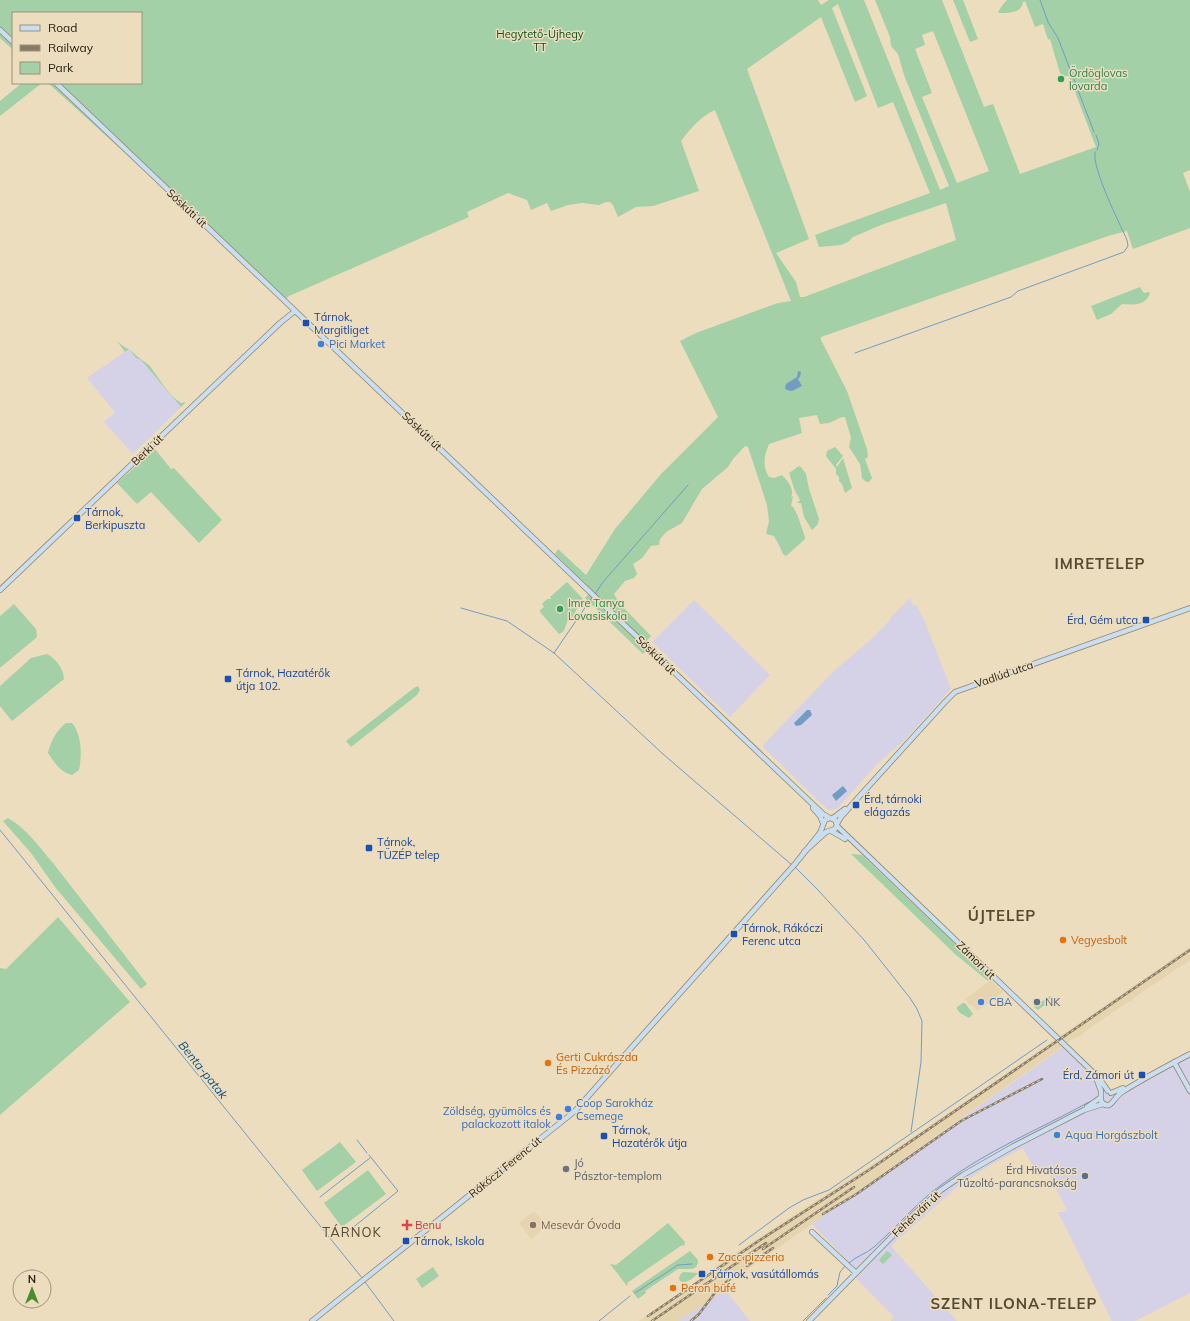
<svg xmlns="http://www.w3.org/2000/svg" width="1190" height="1321" viewBox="0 0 1190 1321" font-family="Mulish,sans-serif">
	<rect width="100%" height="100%" fill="#ecddbf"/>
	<path fill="#e6d4ae" d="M1190 947V960L1132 999V1001L1128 1002 1087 1030 1082 1035 1073 1039 723 1287 725 1290 679 1321H639L707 1274 716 1266 893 1151Z
		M991 980 1003 992 977 1011 972 1005 971 1006 965 999Z
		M534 1211 547 1226 531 1239 519 1223Z"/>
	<path fill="#d5d1e7" d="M129 349 136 358 141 360 181 407 133 454 104 422 115 412 87 378Z
		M910 598 913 605 917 606 924 620 951 689 905 740 878 763 837 809 828 810 762 746 835 670 867 643 891 619 890 618Z
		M694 600 770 675 730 717 652 642Z
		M1063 1047 1114 1098 1190 1056V1293L1135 1321H1112L1058 1212H1064L1067 1210 1047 1171 1038 1176 1023 1148 989 1166 957 1187 891 1246 957 1321H891L894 1317 856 1278 860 1274 812 1224Z
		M725 1290 750 1321H679Z"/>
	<path fill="#a3d0a6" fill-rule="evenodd" d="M0 0H818L821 5 829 0H864L940 190 949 186 904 75 898 54 891 46 890 37 875 0H942L984 107 993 104 1020 174 1096 147 1069 76H1063L1060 73 1050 39 1048 40 1043 24 1035 27 1025 1 1023 2C1021 14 1008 13 998 13 1000 8 1003 4 1007 0H1190V170L1183 173 1190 192V228L1133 249 1127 231 1108 236 821 337V340L847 391 867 449 868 457 865 459 872 478 869 482H866L862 478 860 464 849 447 851 438 845 417H842L829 423 820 424 817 415 799 418 802 433 769 444C764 456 762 466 769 477L774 478 782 475C787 480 795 489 791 497L793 496 791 506 793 507 797 514 805 537V539L786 556 783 554 780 547 774 536 766 534 769 521 767 505 748 447 745 446 733 459 728 467 702 489 682 523 666 532 660 539 659 545 651 546 642 558 633 564 637 574 634 578 625 581 614 594 620 604 651 636 643 645 647 650 643 654 585 598 592 590 555 554 558 549 586 575 615 529 661 474 718 417 680 341 696 333 778 303 791 301 715 110C701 116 690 129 681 141L699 191 653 206 636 207 618 217 613 205 610 202H606L599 205 582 203 568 205 551 211 547 203 531 210 527 200 508 193 467 212 469 217 289 296 283 301 158 183 48 83H141V13H13V50L0 38ZM838 4 878 108 893 102 930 193 815 235 819 247 841 245 848 242 853 237 881 225 946 203 956 240 804 297H800L796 282 776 253 809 239 747 69 821 17 855 102 867 96 832 8ZM933 31 989 171 957 183 922 97 932 93 915 49 925 45 922 35Z
		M953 0H963L978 39 970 42Z
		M22 83H42L0 116V101Z
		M1140 287 1144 293 1149 292 1150 293C1146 306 1133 305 1122 304L1111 314 1097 320 1091 306Z
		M117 341 123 346 130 350 138 357 150 366 164 386 173 397 181 403 186 402 181 407 141 360 136 358 129 349 125 352Z
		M835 447 843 456 836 465 837 467 843 458 852 488 845 493 842 484 839 481V477L836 474V469L826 456 827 451Z
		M155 449 171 469 174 468 222 520 199 543 151 492 137 504 117 483Z
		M799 466 801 467 806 474 809 489 819 519 818 524 812 530 804 517 801 503H797L800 500 795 491 789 473Z
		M567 582 583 599 571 619 568 620C565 625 566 632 559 634L540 612V610L544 607 542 604 547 599H551L550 597Z
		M14 604 36 629 37 637 0 668V616Z
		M47 654C55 658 64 669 64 679L12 721 0 706V686L31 658Z
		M418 686 420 690 417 695 351 747 346 741 414 688Z
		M66 723H72C82 735 82 755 79 770L72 775C60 772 55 763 48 753 51 741 56 731 66 723Z
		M8 818C25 827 40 848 53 863L147 984 141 989 55 887 31 853 3 821Z
		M851 854 862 855 991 978 988 981 955 954Z
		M58 917 130 1002 0 1115V968L6 969Z
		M1050 996 1053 997 1052 1000 1038 1010 1034 1007Z
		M963 1003H965L973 1014 969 1018 960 1013 957 1009V1007Z
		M340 1142 356 1162 317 1191 302 1170Z
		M368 1170 386 1194 342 1227 324 1203Z
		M668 1223 685 1242 684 1246 682 1245 627 1283 628 1285 627 1286 610 1264 616 1265Z
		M690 1251 698 1260V1263L696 1267 692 1269H678L645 1291 646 1293 638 1299 632 1291Z
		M887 1251 892 1255 883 1264 879 1260Z
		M433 1267 439 1276 422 1288 416 1279Z
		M683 1272 699 1273C693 1277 687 1285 680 1281L679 1278 680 1275Z"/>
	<path fill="#729cc4" d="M798 371 801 372 800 377 798 379 802 386 792 391 787 390 785 388 786 384 797 377Z
		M807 710H810L812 715 801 725 796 726 794 723Z
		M843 786 847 791 836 801 832 795Z"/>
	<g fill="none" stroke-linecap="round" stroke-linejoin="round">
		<path stroke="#729cc4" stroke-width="1" d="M1040 0 1048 22 1058 38 1094 132
			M1096 135 1099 144 1097 150
			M855 353 1011 297 1018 291 1124 252 1128 246 1127 240C1119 222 1092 169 1095 152
			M595 594 603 582 688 485
			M461 608 507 621 554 653 663 754 792 865
			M554 653 593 596
			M0 830 363 1279
			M795 867 817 889 865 941 910 998 917 1009 922 1021 921 1062 911 1132
			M357 1140 367 1153
			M320 1197 370 1158
			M345 1234 398 1191 369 1155
			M739 1245 789 1208 803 1200 829 1190 1047 1040
			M849 1263C856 1256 866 1254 874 1247 897 1227 916 1203 941 1185 986 1151 1040 1129 1089 1102
			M365 1282 394 1321
			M635 1293 678 1265 692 1264
			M828 1295 837 1286 840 1272 845 1266
			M599 1321 630 1296
			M803 1321 826 1298"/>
		<g stroke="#938569" stroke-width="6">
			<path id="secondary" d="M0 30 13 42
				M56 83 823 814 830 818
				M0 590 280 323 295 311
				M813 808 820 816 823 823
				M833 818 845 809
				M837 824 841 817 857 799 945 702 955 692 1190 608
				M837 826 1099 1078 1108 1091
				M831 831 845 839
				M1174 1062 1190 1091
				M1095 1075 1101 1091V1101C1103 1104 1105 1106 1109 1105 1112 1104 1117 1095 1122 1092 1144 1078 1167 1066 1190 1054
				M1111 1093 1123 1088
				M1087 1107 1100 1098
				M812 1232 856 1273
				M312 1321 575 1111 795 864 820 833 825 820 830 818 835 820 837 825 835 829 826 832 804 852
				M809 1321 914 1214 941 1190 963 1175 1012 1147 1084 1110 1103 1104"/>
		</g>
		<use href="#secondary" stroke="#c9def1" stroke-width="4.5"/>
		<g stroke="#857b67" stroke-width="2.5">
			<path id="rail" d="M823 1214 855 1195 961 1121 1042 1079
				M763 1249 854 1187
				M747 1266 773 1248
				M648 1316 760 1240 869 1170 1190 950
				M652 1321 766 1243
				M691 1321 699 1314 717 1290 737 1273"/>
		</g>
		<use href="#rail" stroke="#ecddbf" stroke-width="1" stroke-dasharray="3" stroke-linecap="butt"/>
	</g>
	<g fill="#2e9e5b" stroke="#ecddbf" stroke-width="1.5">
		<circle cx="1061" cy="79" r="4"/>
		<circle cx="560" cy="609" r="4"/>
	</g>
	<g fill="#1a4fb4" stroke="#ecddbf" stroke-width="1.5">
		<rect x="302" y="319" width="8" height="8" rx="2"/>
		<rect x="73" y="514" width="8" height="8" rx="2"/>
		<rect x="1142" y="616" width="8" height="8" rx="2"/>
		<rect x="224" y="675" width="8" height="8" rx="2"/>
		<rect x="852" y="801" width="8" height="8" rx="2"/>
		<rect x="365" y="844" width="8" height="8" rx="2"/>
		<rect x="730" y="930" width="8" height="8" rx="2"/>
		<rect x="1138" y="1071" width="8" height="8" rx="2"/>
		<rect x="600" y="1132" width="8" height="8" rx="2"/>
		<rect x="402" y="1237" width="8" height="8" rx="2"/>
		<rect x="698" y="1270" width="8" height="8" rx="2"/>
	</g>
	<g fill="#3f7fe0" stroke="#ecddbf" stroke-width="1.5">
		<circle cx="321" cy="344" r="4"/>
		<circle cx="981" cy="1002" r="4"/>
		<circle cx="568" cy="1109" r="4"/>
		<circle cx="559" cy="1117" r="4"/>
		<circle cx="1057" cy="1135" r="4"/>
	</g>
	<g fill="#e8710a" stroke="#ecddbf" stroke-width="1.5">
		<circle cx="1063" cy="940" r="4"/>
		<circle cx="548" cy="1063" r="4"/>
		<circle cx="710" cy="1257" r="4"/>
		<circle cx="673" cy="1288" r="4"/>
	</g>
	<g fill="#5c6f8a" stroke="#ecddbf" stroke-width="1.5">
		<circle cx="1037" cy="1002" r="4"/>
		<circle cx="1085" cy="1176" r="4"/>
	</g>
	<circle fill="#6b7280" stroke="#ecddbf" stroke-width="1.5" cx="566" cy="1169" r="4"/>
	<path fill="#e0444e" stroke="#ecddbf" stroke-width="1.5" d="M405 1219h4v4h4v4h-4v4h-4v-4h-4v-4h4z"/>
	<circle fill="#8d6e63" stroke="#ecddbf" stroke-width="1.5" cx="533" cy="1225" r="4"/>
	<g text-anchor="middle" stroke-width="3" stroke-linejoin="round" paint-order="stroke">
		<g font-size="11" fill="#0e4f1b" stroke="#ecddbf">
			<text x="540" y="38">Hegytető-Újhegy<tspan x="540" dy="13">TT</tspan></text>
		</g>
		<g font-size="11" fill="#27864d" stroke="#ecddbf" text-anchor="start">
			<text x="1069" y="77">Ördöglovas<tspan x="1069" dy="13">lovarda</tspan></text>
			<text x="568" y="607">Imre Tanya<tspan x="568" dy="13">Lovasiskola</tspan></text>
		</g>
		<g font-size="11" fill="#272116" stroke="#ecddbf">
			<text transform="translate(187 208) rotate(43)" y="4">Sóskúti út</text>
			<text transform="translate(422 431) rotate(44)" y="4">Sóskúti út</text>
			<text transform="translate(147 450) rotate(-44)" y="4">Berki út</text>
			<text transform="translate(656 655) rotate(44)" y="4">Sóskúti út</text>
			<text transform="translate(1004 674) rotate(-19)" y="4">Vadlúd utca</text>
			<text transform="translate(976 960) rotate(44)" y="4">Zámori út</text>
			<text transform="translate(505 1167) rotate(-39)" y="4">Rákóczi Ferenc út</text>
			<text transform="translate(916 1214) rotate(-43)" y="4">Fehérvári út</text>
		</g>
		<g font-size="11" fill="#164399" stroke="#ecddbf" text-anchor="start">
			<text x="314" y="321">Tárnok,<tspan x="314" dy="13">Margitliget</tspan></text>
			<text x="85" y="516">Tárnok,<tspan x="85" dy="13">Berkipuszta</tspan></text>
			<text x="1138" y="624" text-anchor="end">Érd, Gém utca</text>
			<text x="236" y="677">Tárnok, Hazatérők<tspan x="236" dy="13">útja 102.</tspan></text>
			<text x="864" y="803">Érd, tárnoki<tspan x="864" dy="13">elágazás</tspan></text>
			<text x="377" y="846">Tárnok,<tspan x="377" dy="13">TÜZÉP telep</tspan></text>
			<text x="742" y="932">Tárnok, Rákóczi<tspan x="742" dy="13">Ferenc utca</tspan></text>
			<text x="1134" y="1079" text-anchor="end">Érd, Zámori út</text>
			<text x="612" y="1134">Tárnok,<tspan x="612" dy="13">Hazatérők útja</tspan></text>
			<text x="414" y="1245">Tárnok, Iskola</text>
			<text x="710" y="1278">Tárnok, vasútállomás</text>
		</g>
		<g font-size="11" fill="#366cbe" stroke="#ecddbf" text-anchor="start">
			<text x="329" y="348">Pici Market</text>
			<text x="989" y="1006">CBA</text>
			<text x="576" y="1107">Coop Sarokház<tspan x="576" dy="13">Csemege</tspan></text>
			<text x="551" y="1115" text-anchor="end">Zöldség, gyümölcs és<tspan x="551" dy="13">palackozott italok</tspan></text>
			<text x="1065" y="1139">Aqua Horgászbolt</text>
		</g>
		<g font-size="11" fill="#c56008" stroke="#ecddbf" text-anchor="start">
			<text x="1071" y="944">Vegyesbolt</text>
			<text x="556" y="1061">Gerti Cukrászda<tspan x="556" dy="13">És Pizzázó</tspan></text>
			<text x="718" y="1261">Zacc pizzeria</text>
			<text x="681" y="1292">Peron büfé</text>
		</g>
		<g font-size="11" fill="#4e5e75" stroke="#ecddbf" text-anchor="start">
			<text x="1045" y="1006">NK</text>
			<text x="1077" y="1174" text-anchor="end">Érd Hivatásos<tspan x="1077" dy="13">Tűzoltó-parancsnokság</tspan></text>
		</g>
		<g font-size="11" fill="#5b616d" stroke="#ecddbf" text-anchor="start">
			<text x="574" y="1167">Jó<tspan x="574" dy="13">Pásztor-templom</tspan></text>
		</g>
		<g font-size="11" fill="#be3a42" stroke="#ecddbf" text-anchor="start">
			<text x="415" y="1229">Benu</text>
		</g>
		<g font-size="11" fill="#785e54" stroke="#ecddbf" text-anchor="start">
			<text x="541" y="1229">Mesevár Óvoda</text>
		</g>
		<g font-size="12" font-style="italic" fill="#095082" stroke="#ecddbf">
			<text transform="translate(203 1070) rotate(51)" y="4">Benta-patak</text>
		</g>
		<g font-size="13" letter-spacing="1" fill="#564a30" stroke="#ecddbf">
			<text x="352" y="1237">TÁRNOK</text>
		</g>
		<g font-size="15" font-weight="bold" letter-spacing="1" fill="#564a30" stroke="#ecddbf">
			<text x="1100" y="569">IMRETELEP</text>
			<text x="1002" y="921">ÚJTELEP</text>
			<text x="1014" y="1309">SZENT ILONA-TELEP</text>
		</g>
	</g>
	<rect x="12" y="12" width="130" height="72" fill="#ecddbf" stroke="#9d927b"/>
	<rect x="20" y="25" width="20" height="6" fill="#c9def1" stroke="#9d927b"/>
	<text x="48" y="32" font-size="12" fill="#272116">Road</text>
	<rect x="20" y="45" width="20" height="6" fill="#857b67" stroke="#9d927b"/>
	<text x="48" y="52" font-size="12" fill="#272116">Railway</text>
	<rect x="20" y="62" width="20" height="12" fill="#a3d0a6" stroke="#9d927b"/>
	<text x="48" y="72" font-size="12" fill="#272116">Park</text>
	<g transform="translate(32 1289)"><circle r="19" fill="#ecddbf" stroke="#9d927b"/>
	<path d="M0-3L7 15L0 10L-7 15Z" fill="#4a8c2f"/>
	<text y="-6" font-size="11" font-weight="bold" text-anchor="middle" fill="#272116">N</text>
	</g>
</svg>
